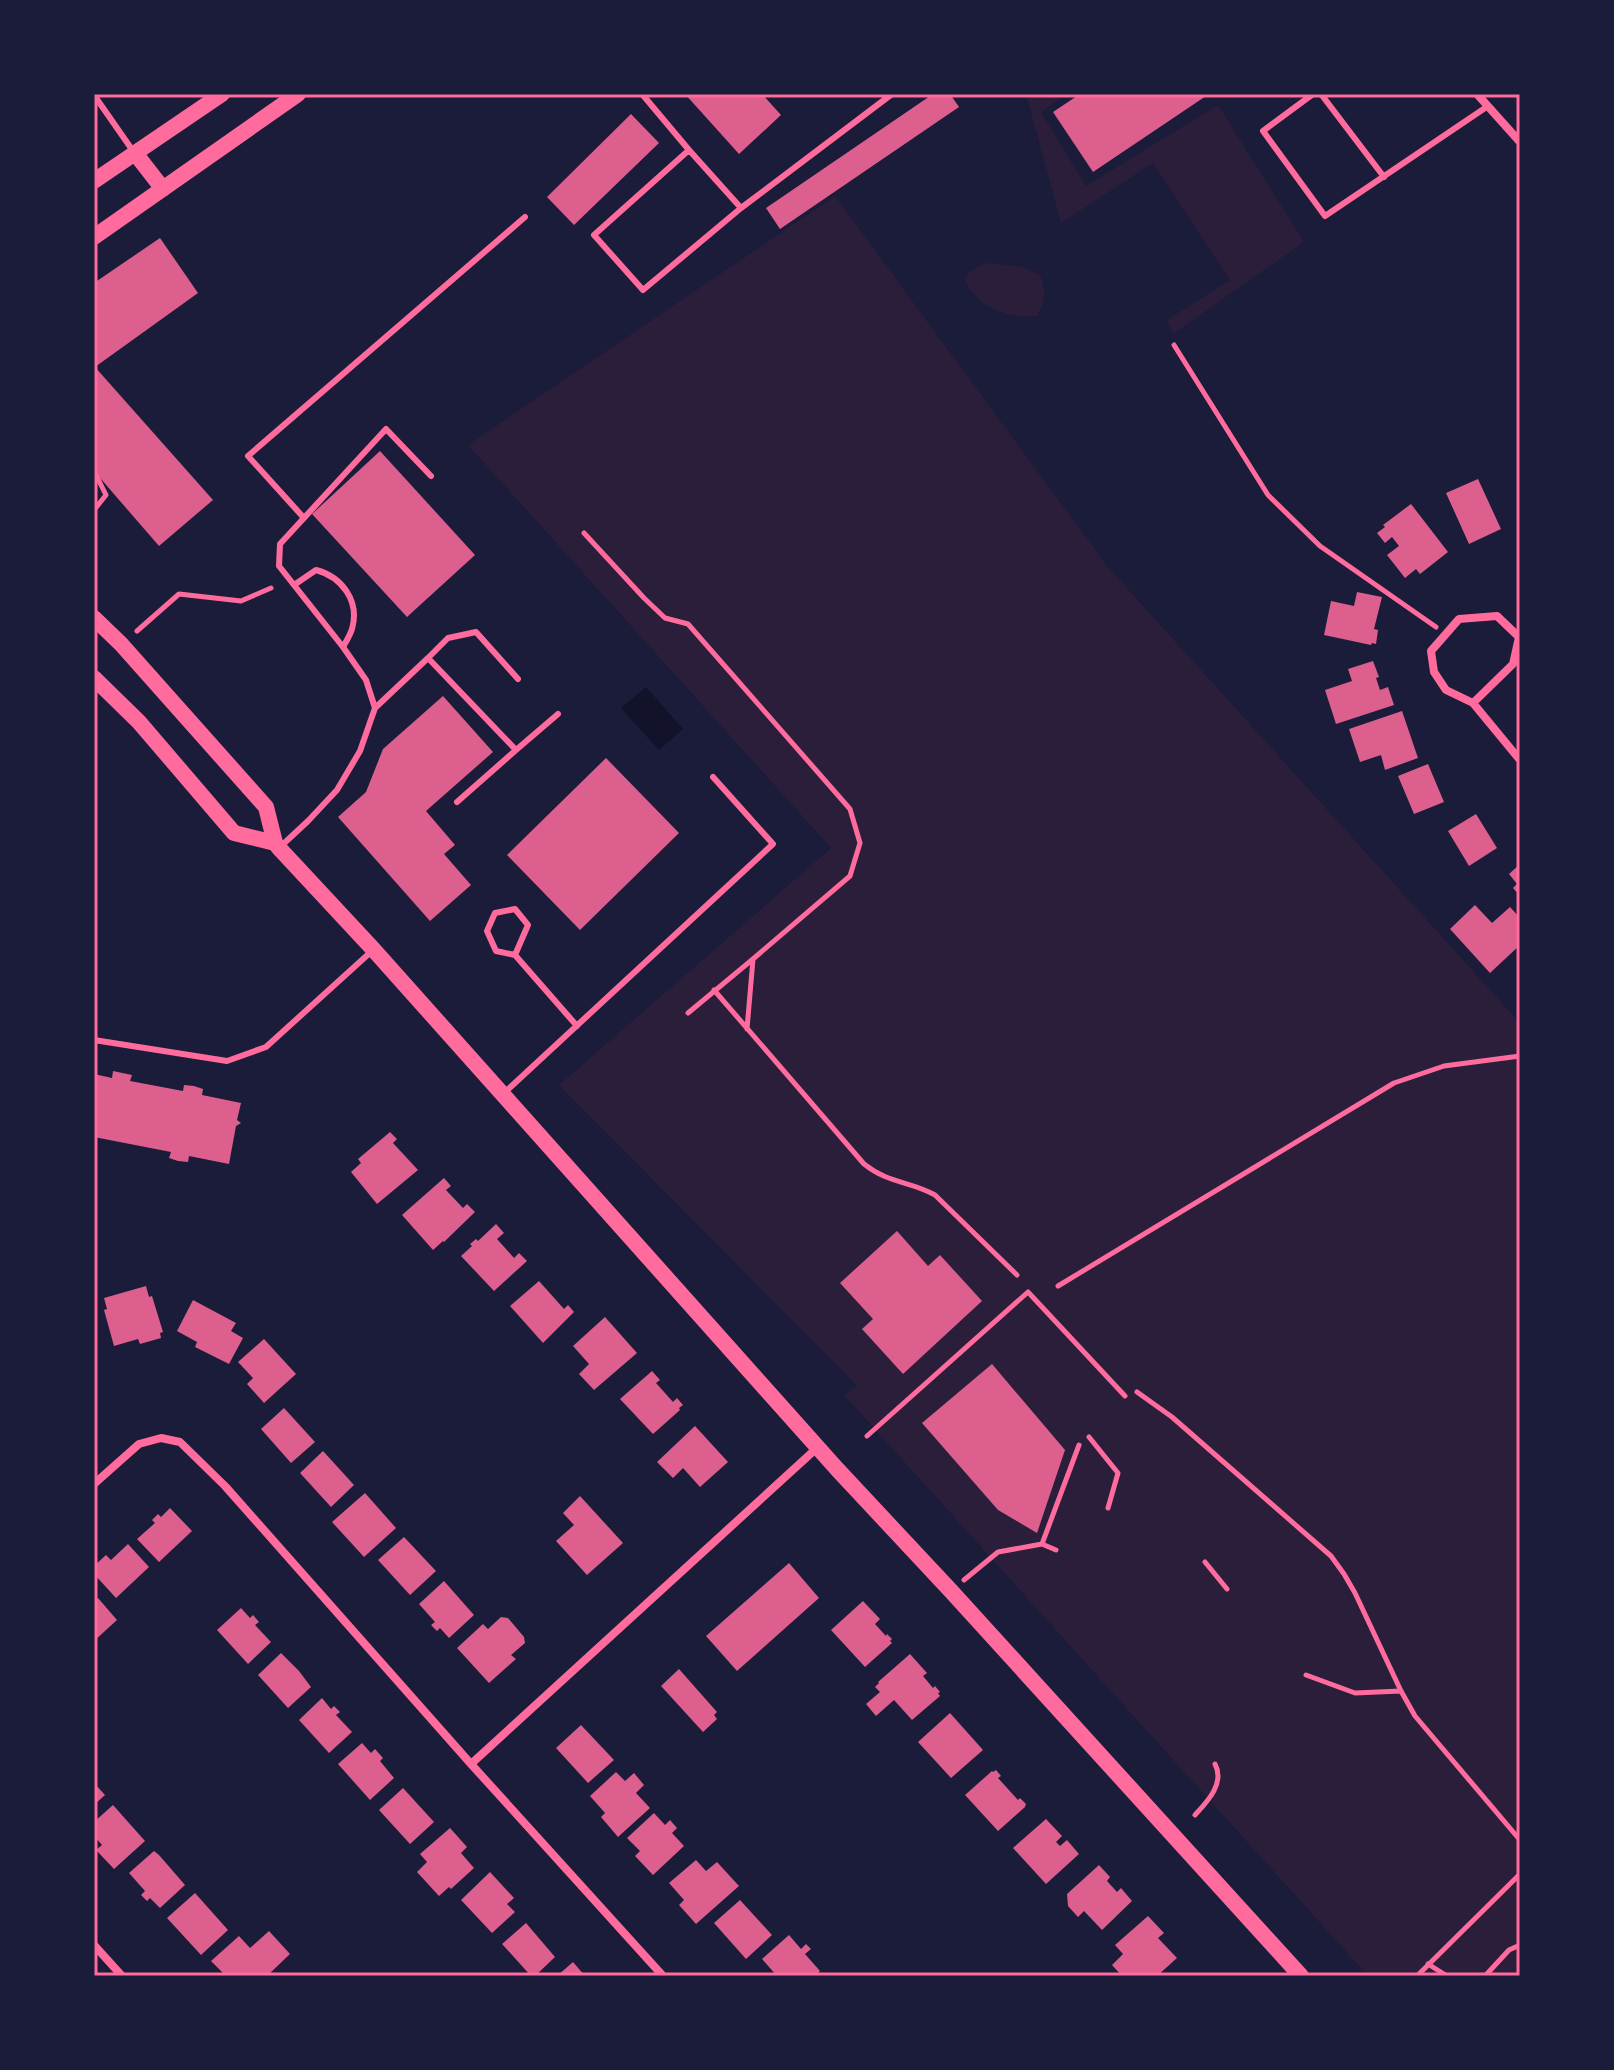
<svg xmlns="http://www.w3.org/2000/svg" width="1614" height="2070" viewBox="0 0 1614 2070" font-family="Lora,serif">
	<rect width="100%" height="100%" fill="#1b1b3a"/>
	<path fill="#2a1e3b" d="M1026 94H1067L1041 112 1086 186 1218 105 1304 242 1173 334 1167 320 1230 280 1153 163 1061 223Z
		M835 196 1107 566 1520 1023V1976H1368L844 1395 857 1386 559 1085 831 848 468 445Z
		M985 263 1023 267 1040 275C1046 291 1046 301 1037 316 1008 319 976 308 965 279L968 273Z"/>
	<path fill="#12122b" d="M646 687 683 729 659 750 621 708Z"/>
	<path fill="#dd5f8e" d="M685 94H762L781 115 739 154Z
		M933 94H950L959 107 780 229 766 208Z
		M1080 94H1209L1093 172 1053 112Z
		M631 114 659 143 574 225 547 197Z
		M160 238 198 293 95 367 213 500 159 546 94 471V283Z
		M380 451 475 555 407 617 312 514Z
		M1478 479 1501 529 1469 544 1446 493Z
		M1411 504 1448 552 1420 574 1416 569 1405 578 1387 555 1399 546 1392 537 1385 543 1377 533 1385 527 1383 525Z
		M1357 592 1382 597 1374 629 1378 630 1376 644 1372 643 1371 645 1324 635 1331 601 1354 606Z
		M1373 661 1379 677 1376 678 1380 690 1388 687 1394 705 1336 724 1325 690 1352 681 1348 669Z
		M443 696 493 752 426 811 455 845 444 854 471 885 430 921 338 817 366 792 383 749Z
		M1402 711 1418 758 1385 770 1381 755 1360 762 1349 729Z
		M606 758 679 833 580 930 507 855Z
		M1428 764 1444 802 1414 814 1398 776Z
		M1476 814 1497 848 1469 866 1448 831Z
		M1520 864V896L1513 888 1517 884 1509 874Z
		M1475 905 1492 923 1510 907 1520 918V945L1490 973 1450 929Z
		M113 1071 132 1075 130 1081 183 1091 184 1085 194 1086 203 1089 202 1095 241 1103 237 1120 241 1123 236 1126 229 1164 189 1156 188 1162 178 1161 169 1158 171 1152 94 1137V1074L112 1078Z
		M390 1132 397 1139 393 1143 418 1170 377 1204 351 1172 361 1163 358 1159Z
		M444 1178 451 1186 446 1190 463 1208 467 1204 475 1212 444 1242 443 1241 433 1250 402 1215Z
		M496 1224 504 1233 497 1239 514 1258 519 1253 527 1261 494 1291 461 1256 472 1246 470 1244 476 1239 478 1241Z
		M897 1231 928 1266 940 1255 982 1301 903 1374 862 1329 873 1319 840 1283Z
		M539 1281 564 1309 568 1305 574 1312 543 1343 510 1306Z
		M146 1286 149 1297 152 1296 163 1332 160 1333 161 1338 140 1344 138 1339 114 1346 104 1310 107 1309 104 1298Z
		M193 1300 236 1323 231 1331 243 1338 229 1364 195 1347 197 1342 177 1331Z
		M605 1317 637 1353 594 1390 579 1374 589 1364 573 1346Z
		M264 1339 296 1374 264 1403 247 1384 253 1378 238 1362Z
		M992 1364 1065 1450 1037 1533 998 1510 922 1423Z
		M652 1371 660 1380 656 1383 673 1402 677 1398 683 1405 679 1408 680 1410 653 1434 620 1399Z
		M284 1408 315 1442 291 1463 261 1429Z
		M695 1426 728 1462 700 1487 683 1468 673 1478 657 1462Z
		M323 1451 354 1485 331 1507 300 1473Z
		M365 1493 396 1528 364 1557 332 1522Z
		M580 1496 623 1543 587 1575 556 1541 574 1525 563 1513Z
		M170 1508 192 1531 159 1562 137 1539 155 1523 152 1520 158 1514 161 1517Z
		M404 1537 436 1571 410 1595 378 1560Z
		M128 1544 149 1567 116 1598 94 1574V1566L106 1555 111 1560Z
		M789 1563 819 1598 737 1671 706 1636Z
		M444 1581 474 1615 449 1638 440 1628 437 1631 431 1625 435 1622 419 1604Z
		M98 1598 117 1620 94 1641V1601Z
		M863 1601 880 1619 875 1624 886 1636 887 1634 892 1639 890 1641 892 1643 865 1667 831 1630Z
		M241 1608 250 1618 253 1615 259 1622 255 1625 271 1642 248 1664 217 1630Z
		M501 1617 508 1618 524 1637 525 1643 511 1655 516 1659 489 1683 457 1648 483 1624 488 1629Z
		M281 1653 299 1671 311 1687 288 1708 258 1675Z
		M910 1654 927 1673 923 1676 933 1688 935 1686 940 1692 938 1693 940 1696 912 1720 894 1700 876 1716 866 1704 880 1692 875 1687 879 1683 878 1682Z
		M679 1669 717 1712 714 1715 717 1719 703 1732 661 1686Z
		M322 1698 331 1709 334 1706 340 1712 336 1715 352 1732 329 1753 299 1720Z
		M950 1713 983 1750 951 1778 918 1742Z
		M581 1725 614 1760 588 1783 556 1748Z
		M362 1743 371 1753 375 1749 383 1758 380 1761 394 1778 370 1800 338 1764Z
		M996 1770 1001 1776 998 1778 1018 1800 1020 1798 1026 1804 1025 1807 998 1831 965 1795 992 1771 993 1772Z
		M616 1772 625 1781 634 1773 644 1785 636 1793 650 1808 618 1837 601 1817 605 1813 590 1796Z
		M94 1783 105 1795 94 1805Z
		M403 1788 434 1822 410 1844 379 1810Z
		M113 1805 145 1841 114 1869 96 1850 102 1845 94 1836V1822Z
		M654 1813 665 1825 670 1820 677 1828 672 1833 684 1846 653 1875 635 1856 640 1851 627 1838Z
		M1046 1819 1062 1836 1056 1842 1060 1846 1067 1840 1079 1854 1046 1884 1013 1848Z
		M450 1828 467 1847 461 1853 474 1868 451 1889 449 1887 439 1896 417 1872 427 1862 420 1854Z
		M154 1851 159 1855 185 1885 160 1908 150 1898 147 1901 141 1895 145 1891 129 1873Z
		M696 1860 706 1871 717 1862 739 1886 696 1924 679 1905 684 1900 669 1883Z
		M1099 1865 1110 1877 1107 1881 1117 1892 1121 1888 1132 1901 1102 1930 1084 1911 1078 1917 1068 1906 1067 1894Z
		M490 1872 514 1898 507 1904 515 1912 492 1933 461 1900Z
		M195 1893 228 1930 201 1955 167 1918Z
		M740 1900 772 1935 746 1959 714 1923Z
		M1148 1916 1164 1933 1158 1938 1177 1958 1157 1976 1142 1974 1122 1976 1112 1965 1123 1954 1115 1945Z
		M526 1923 555 1957 535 1976H531L502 1944Z
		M269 1931 290 1954 267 1976H226L211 1961 239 1936 250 1948Z
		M789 1935 801 1949 806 1944 811 1949 805 1954 820 1971 815 1976H777L762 1959Z
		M573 1962 585 1976H557Z"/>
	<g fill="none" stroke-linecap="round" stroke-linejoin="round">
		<path stroke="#ff6b9d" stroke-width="5" d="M1174 345 1268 495 1320 546 1436 627
			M94 471 106 495 94 510
			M584 533 644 598 665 618 688 624 850 809 860 843 850 876 753 959 747 1029
			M137 631 179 594 241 601 271 588
			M714 990 864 1164C889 1184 910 1181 935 1195L1017 1275
			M688 1013 753 959
			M1058 1286 1394 1083 1444 1066 1520 1056
			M1137 1392 1172 1417 1331 1556 1344 1574 1355 1593 1401 1691 1415 1716 1520 1840
			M867 1436 1028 1292 1125 1396
			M1089 1437 1118 1473 1108 1508
			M1042 1544 1079 1445
			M1205 1562 1227 1589
			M964 1580 998 1552 1042 1544 1056 1550
			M1306 1675 1355 1693 1401 1691
			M1195 1815C1208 1801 1225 1783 1215 1764
			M1428 1964 1447 1976
			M1417 1976 1520 1874
			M1485 1976 1509 1950 1520 1945"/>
		<path stroke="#ff6b9d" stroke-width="6" d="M642 94 689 150 594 235 643 290 741 208 892 94
			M1313 94 1263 131 1325 216 1488 106
			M1321 94 1384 177
			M94 95 133 151
			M689 150 741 208
			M304 518 248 456 525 217
			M294 585 316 570C342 577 360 601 352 629 350 635 346 642 343 647
			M428 658 448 638 476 632 518 679
			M375 708 428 658 516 750 558 714
			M457 802 516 750
			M279 848 308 821 337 790 360 751 375 708 366 680 343 647 279 566 280 544 386 429 431 476
			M515 955 528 925 515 909 495 913 487 931 496 951 515 955 577 1026
			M94 1040 227 1061 266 1047 373 950
			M503 1094 773 844 713 777"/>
		<path stroke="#ff6b9d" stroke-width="8" d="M1477 94 1520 142
			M1473 703 1513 664 1519 637 1497 616 1459 619 1431 651 1434 672 1446 690 1473 703 1520 760
			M94 1484 139 1444 161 1438 180 1442 225 1486 471 1764 663 1976
			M471 1764 818 1447
			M94 1945 122 1976"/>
		<path stroke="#ff6b9d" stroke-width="16" d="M135 153 163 189
			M94 181 222 94
			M94 237 298 94
			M94 618 121 644 266 807 275 843 279 848 373 949 837 1469 951 1591 1301 1976
			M94 678 139 722 234 833 275 843"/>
	</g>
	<rect width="1614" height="2070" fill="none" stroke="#1b1b3a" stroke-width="192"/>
	<rect x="96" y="96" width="1422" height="1878" fill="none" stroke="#ff6b9d" stroke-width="3"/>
</svg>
